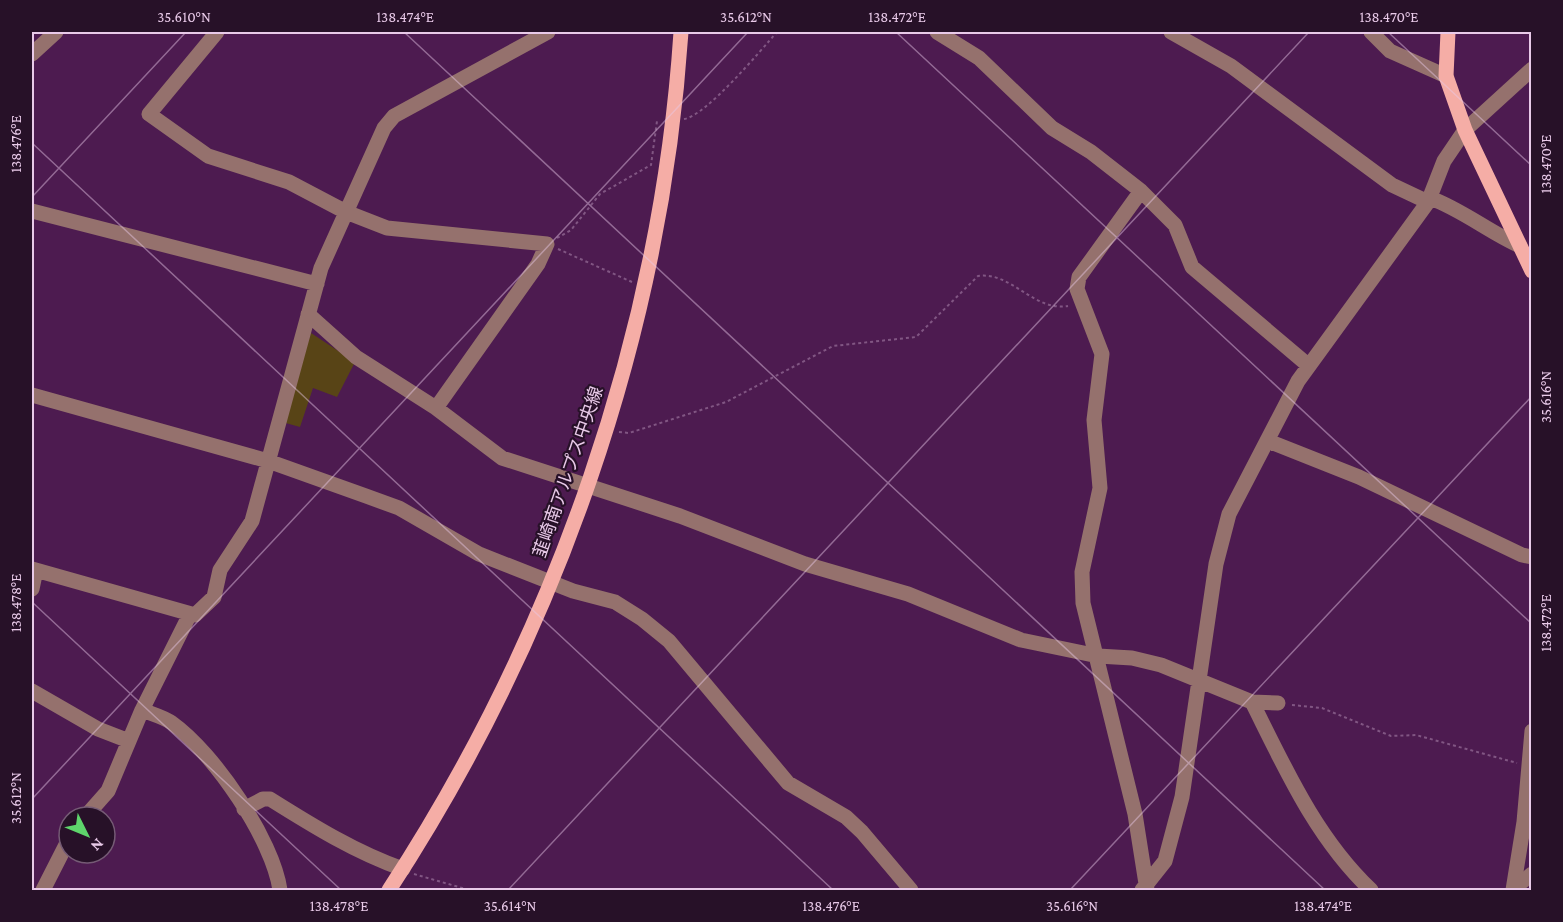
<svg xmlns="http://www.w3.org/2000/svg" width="1563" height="922" viewBox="0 0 1563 922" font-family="'Crimson Pro','Noto Sans JP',serif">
	<rect width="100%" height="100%" fill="#4d1b50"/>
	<path fill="#584416" d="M311 333 355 362 337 397 313 388 300 427 282 422Z"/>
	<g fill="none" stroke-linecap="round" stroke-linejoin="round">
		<path stroke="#815683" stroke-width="2" stroke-dasharray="3 3" stroke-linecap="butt" d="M684 119C706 116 761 50 777 32
			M557 238 571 230 600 194 651 165 657 121
			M558 249 632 282
			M619 432 629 433 726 402 833 346 916 337 978 276C1011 271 1034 312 1068 306
			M1292 705 1322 708 1391 736 1416 735 1517 763
			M414 874 469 890"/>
		<path stroke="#95716d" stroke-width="15" d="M217 32 149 114 208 156 289 182 346 212 387 228 547 244 538 264 436 408
			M937 32 979 58 1052 128 1091 152 1141 191 1175 225 1192 267 1309 366
			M1171 32 1231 66 1392 185 1428 202
			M1371 32 1390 51 1446 76
			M32 54 56 32
			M1141 191 1079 277 1077 289 1102 354 1094 420 1100 488 1082 572 1083 603 1135 814 1147 890
			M1430 198C1461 209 1489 232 1520 246
			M32 211 317 284
			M308 314 356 357 436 408 502 458 680 516 805 564 908 594 1021 640 1098 656 1132 658 1161 665 1252 702C1285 768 1316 838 1371 890
			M32 395 268 461 366 496 399 508 479 554 573 591 615 602 642 619 669 641 788 783 846 817 862 832 911 890
			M1268 441 1359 477 1522 555 1532 557
			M32 569 195 615 214 597 220 570 252 521 321 268 384 128 394 116 548 32
			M32 589 36 570
			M32 691 98 729 129 741
			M1252 702 1278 703
			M142 710C152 714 164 717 172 723 214 753 273 840 280 890
			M244 809 263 799H270C313 826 355 852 403 869
			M85 817 108 791 142 710 190 614
			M1513 889 1532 874
			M43 890 69 839
			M1142 890 1165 861 1182 797 1216 564 1229 514 1298 381 1428 202 1444 161 1465 130 1532 69
			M1513 890 1524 822 1532 731"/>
		<path stroke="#f5ada6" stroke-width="15" d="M1448 32 1446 76 1465 130 1532 271
			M389 890C555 636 661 335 681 32"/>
	</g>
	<path fill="none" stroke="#e9cae9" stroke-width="1.5" stroke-opacity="0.45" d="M404 32 1325 890M896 32 1532 624M1388 32 1532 166M32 143 833 890M32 197 186 32M32 602 341 890M32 799 748 32M508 890 1309 32M1070 890 1532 396"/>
	<g text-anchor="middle" stroke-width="4.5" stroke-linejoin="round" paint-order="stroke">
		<g font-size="18" fill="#e9cae9" stroke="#271128">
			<text transform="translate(568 472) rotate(-71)" y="6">韮崎南アルプス中央線</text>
		</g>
	</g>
	<rect width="1563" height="922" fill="none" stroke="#271128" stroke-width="66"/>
	<g transform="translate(87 835) rotate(133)"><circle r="28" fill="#271128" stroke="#755b75" stroke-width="1.5"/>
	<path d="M0-4.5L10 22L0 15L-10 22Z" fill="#5ed56c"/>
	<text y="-9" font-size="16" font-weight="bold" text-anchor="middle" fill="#e9cae9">N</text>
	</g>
	<rect x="33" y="33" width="1497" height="856" fill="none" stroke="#e9cae9" stroke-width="2"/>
	<g font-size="15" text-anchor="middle" fill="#e9cae9">
		<text x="184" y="22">35.610°N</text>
		<text x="405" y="22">138.474°E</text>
		<text x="746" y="22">35.612°N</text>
		<text x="897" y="22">138.472°E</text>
		<text x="1389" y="22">138.470°E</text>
		<text transform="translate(16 144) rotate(-90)" y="5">138.476°E</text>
		<text transform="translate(1546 164) rotate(-90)" y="5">138.470°E</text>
		<text transform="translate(1546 397) rotate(-90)" y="5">35.616°N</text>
		<text transform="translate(16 603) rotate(-90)" y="5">138.478°E</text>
		<text transform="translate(1546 623) rotate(-90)" y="5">138.472°E</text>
		<text transform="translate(16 798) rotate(-90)" y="5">35.612°N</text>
		<text x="339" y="911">138.478°E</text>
		<text x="510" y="911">35.614°N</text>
		<text x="831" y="911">138.476°E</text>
		<text x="1072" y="911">35.616°N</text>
		<text x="1323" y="911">138.474°E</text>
	</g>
</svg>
